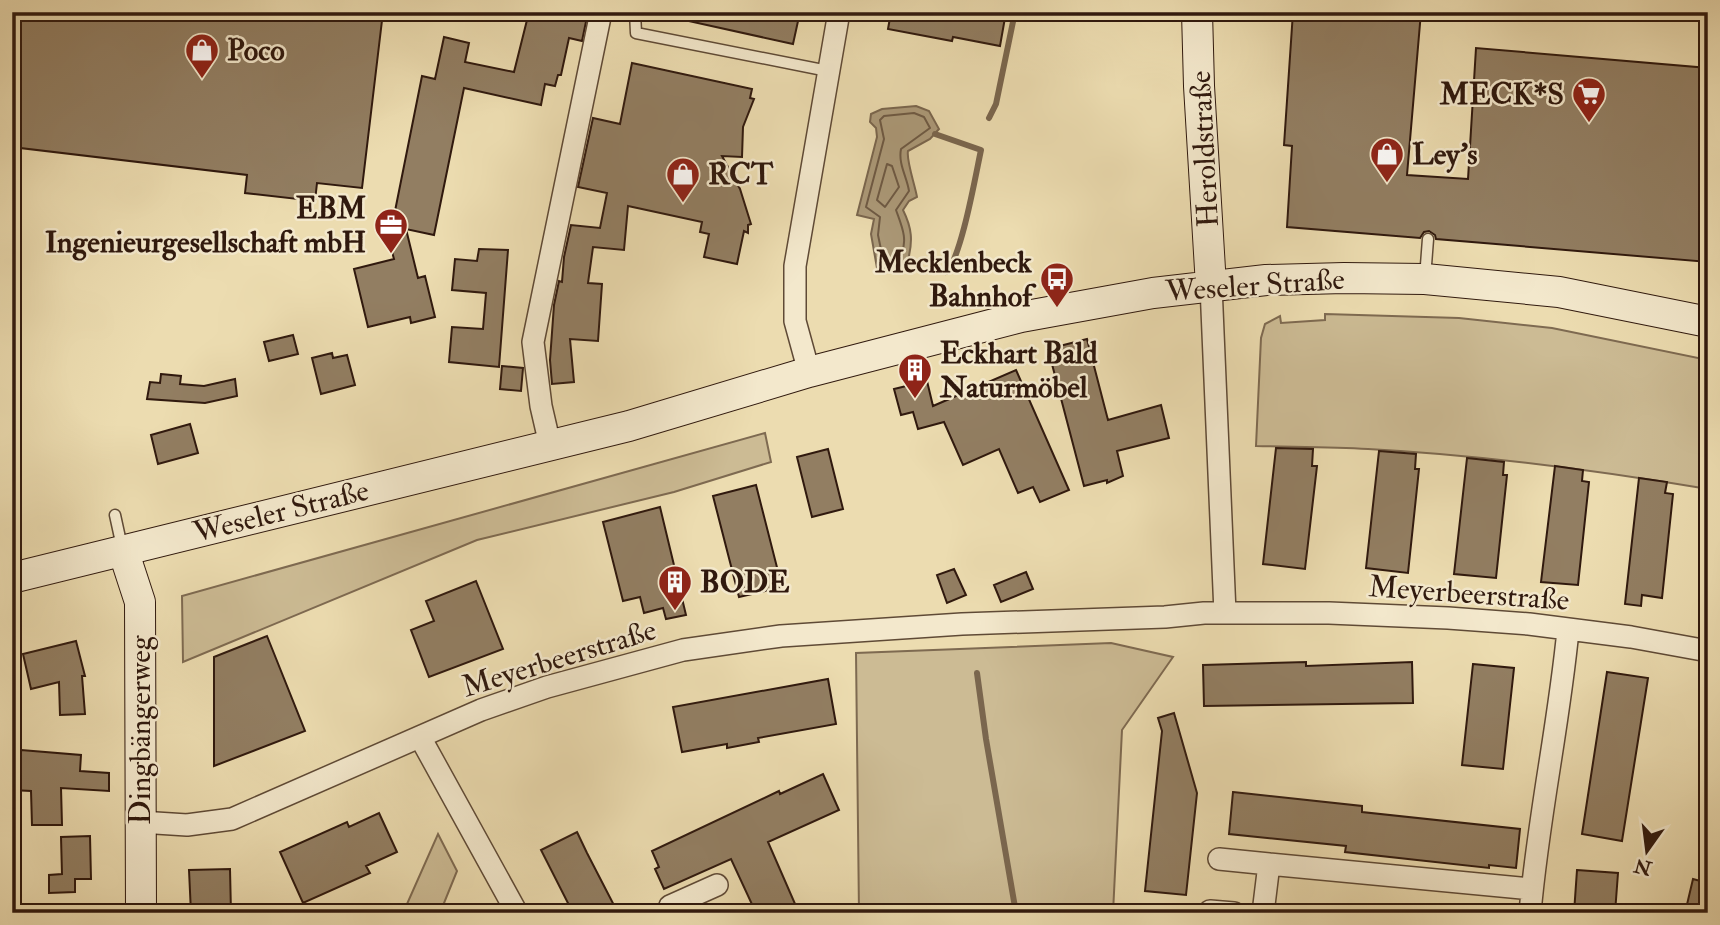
<svg xmlns="http://www.w3.org/2000/svg" width="1720" height="925" viewBox="0 0 1720 925" font-family="'IM FELL Double Pica',serif">
	<rect width="100%" height="100%" fill="#ecdcb0"/>
	<filter id="stains"><feTurbulence type="fractalNoise" baseFrequency=".00286" numOctaves="4"/><feColorMatrix values="0 0 0 0 .2 0 0 0 0 .09 0 0 0 0 .02 0 0 0 .5 -.17"/></filter>
	<radialGradient id="worn" r=".72"><stop offset=".6" stop-color="#630" stop-opacity="0"/><stop offset="1" stop-color="#630" stop-opacity=".3"/></radialGradient>
	<path fill="#ccbb94" stroke="#7e6a51" stroke-width="2" d="M1325 314 1459 318 1552 328 1708 360V489C1595 470 1482 455 1368 449 1331 447 1293 447 1256 446L1261 338 1265 324 1280 316 1281 323 1325 320Z
		M765 433 771 462 674 492 477 540 183 662 182 596Z
		M1111 643 1173 657 1122 730 1113 913H859L856 653Z
		M438 834 457 871 440 913H403Z"/>
	<path fill="#ac9a79" stroke="#7a664e" stroke-width="2" d="M916 106 929 111 939 129 930 139 908 151C906 160 915 185 917 197L909 201 903 210C912 228 913 241 908 260L891 269 877 268 871 234 874 219 857 215 877 137 876 128 870 122 871 114 882 109Z"/>
	<g fill="none" stroke-linecap="round" stroke-linejoin="round">
		<path stroke="#6e5a44" stroke-width="2" d="M914 113 924 117 930 128 901 149C898 164 907 177 909 191L896 210C902 227 908 239 901 256L885 262 883 259 878 235 880 217 866 207 884 139 880 120 884 116Z
			M887 164 892 166 899 187 885 207 877 200Z"/>
		<path stroke="#7a664e" stroke-width="6" d="M989 118 996 104 1015 12
			M935 134 981 150C976 173 961 260 946 272
			M977 673 986 739 1016 913"/>
	</g>
	<path fill="#927e62" stroke="#30190e" stroke-width="2" d="M12 12H383L362 188 317 183 315 201 245 193 247 175 12 147Z
		M529 12H588L582 41 569 38 561 75H558L555 86 545 84 541 105 464 88 434 235 406 229 418 278 425 276 435 317 411 323 410 317 368 327 354 269 394 259 389 241 422 76 435 79 444 37 469 43 465 62 514 72Z
		M684 12H800L793 44 684 20Z
		M891 12H1006L1000 46 953 37 952 41 888 29Z
		M1293 12H1421L1407 175 1468 179 1476 48 1708 68V262L1436 239 1435 235 1429 231 1424 232 1420 238 1287 227 1292 146 1284 145Z
		M632 63 752 89 750 98 754 99 743 127 742 157 722 156 740 189 751 224 748 225V233L744 231 737 264 704 257 709 234 700 232 702 222 628 206 624 250 593 247 588 283 602 284 598 341 570 339 574 382 552 384 550 360 554 305 559 281 562 282 564 257 571 225 600 228 607 193 578 187 593 118 620 124Z
		M479 249 508 250 499 367 449 362 452 327 483 329 486 293 452 290 455 259 477 261Z
		M293 335 298 354 269 361 264 342Z
		M1087 339 1108 420 1161 405 1169 438 1117 451 1123 476 1107 483V480L1084 486 1048 349Z
		M332 353 333 358 347 355 355 385 321 394 312 358Z
		M502 366 523 368 521 391 500 389Z
		M1016 370 1069 490 1040 502 1033 487 1018 493 999 449 963 465 944 422 918 429 913 412 901 415 894 389 927 381 933 406Z
		M161 374 181 376 180 384 204 386 235 379 237 396 205 403 147 399 150 382 160 383Z
		M190 424 198 453 158 464 151 435Z
		M1276 448 1313 449 1312 466H1317L1305 569 1263 564Z
		M828 449 843 509 812 517 797 457Z
		M1379 451 1416 454 1415 469H1419L1408 573 1366 568Z
		M1467 458 1504 462 1503 475H1507L1496 578 1454 574Z
		M1555 466 1583 470 1582 481 1589 482 1578 585 1541 582Z
		M1639 478 1667 482 1665 493 1673 494 1662 598 1642 595 1641 606 1625 604Z
		M756 485 782 587 739 597 713 496Z
		M660 507 686 615 666 619 663 608 644 613 640 597 623 601 603 522Z
		M954 569 966 595 947 603 937 575Z
		M1026 572 1033 589 1001 602 994 585Z
		M476 581 503 649 429 677 411 630 434 621 426 601Z
		M267 636 305 731 214 766V657Z
		M76 641 85 676H82L85 714 60 715 59 682 31 689 23 654Z
		M1306 662V666L1412 662 1413 703 1204 706 1203 665Z
		M1473 664 1514 668 1503 769 1462 765Z
		M1607 672 1648 678 1622 841 1582 834Z
		M828 679 836 724 758 738 759 742 727 748V744L682 752 673 707Z
		M1174 713 1197 793 1186 895 1145 891 1162 731 1158 718Z
		M21 750 81 755 80 771 109 773V791L61 788 62 825H32L31 791 12 790V754L21 755Z
		M823 774 839 810 768 842 799 913H756L731 859 664 889 655 869 659 867 652 851 779 791 780 794Z
		M1233 792 1362 806V812L1520 829 1516 868 1489 865V868L1345 852 1346 846 1229 834Z
		M379 813 397 852 366 866 370 873 303 903 280 852 347 822 349 827Z
		M577 832 587 853 618 913H573L541 850Z
		M90 836 91 879H75V892L49 893V875L62 874 61 837Z
		M230 869 231 913H191L189 870Z
		M1577 870 1618 873 1615 913H1574Z
		M1693 879 1708 883V913H1685Z"/>
	<g fill="none" stroke-linecap="round" stroke-linejoin="round">
		<g stroke="#5f4a36" stroke-width="13">
			<path id="lane" d="M635 12 636 33 828 71
				M1425 278 1428 239
				M115 515 122 547"/>
		</g>
		<g stroke="#5f4a36" stroke-width="24">
			<path id="street" d="M1211 286 1225 613
				M809 372 795 321V266L839 12
				M550 445 541 406 533 342 601 12
				M420 737 517 913
				M140 822 187 825 232 819 481 710 547 687 683 650 781 636 962 624 1165 617 1204 613H1329L1448 618 1529 624 1631 637 1708 651
				M1219 859 1269 864
				M1210 911 1234 913
				M674 913 670 906 717 885
				M1263 913 1269 864 1532 889
				M1530 913C1538 818 1559 725 1568 630"/>
		</g>
		<g stroke="#30190e" stroke-width="32">
			<path id="secondary" d="M1197 12 1199 86 1211 286
				M123 550 140 602 141 913
				M12 578 629 426 809 372 1021 317 1153 293 1266 280 1344 278 1425 279 1559 292 1708 322"/>
		</g>
		<use href="#lane" stroke="#f3e8cc" stroke-width="10"/>
		<use href="#street" stroke="#f3e8cc" stroke-width="21"/>
		<use href="#secondary" stroke="#f3e8cc" stroke-width="30"/>
	</g>
	<defs>
		<g id="shop-pin" transform="scale(1.75)"><path d="M0 17L-7.5 6A9.5 9.5 0 1 1 7.5 6Z" fill="#8f2418" stroke="#f3e8cc"/><path d="M-5-2.5h2.3a2.7 3.5 0 0 1 5.4 0H5L5.5 6h-11ZM-1.5-2.5h3a1.5 2.3 0 0 0-3 0Z" fill="#fff"/></g>
		<g id="supermarket-pin" transform="scale(1.75)"><path d="M0 17L-7.5 6A9.5 9.5 0 1 1 7.5 6Z" fill="#8f2418" stroke="#f3e8cc"/><path d="M-6-5.5h2.5l.6 2H6L4.5 2H-2.5L-4.4-4H-6ZM-1.5 3.2a1.3 1.3 0 1 0 .1 0ZM3 3.2a1.3 1.3 0 1 0 .1 0Z" fill="#fff"/></g>
		<g id="office-pin" transform="scale(1.75)"><path d="M0 17L-7.5 6A9.5 9.5 0 1 1 7.5 6Z" fill="#8f2418" stroke="#f3e8cc"/><path d="M-6-3h4V-5.5h4V-3h4V5H-6ZM-1-4.5V-3h2v-1.5ZM-6 0V1H6V0Z" fill="#fff"/></g>
		<g id="bus-pin" transform="scale(1.75)"><path d="M0 17L-7.5 6A9.5 9.5 0 1 1 7.5 6Z" fill="#8f2418" stroke="#f3e8cc"/><path d="M-5-6H5V4H4V6H2V4H-2V6H-4V4H-5ZM-3.5-4V0h7V-4ZM-3.5 1.2v1.5H-2V1.2ZM2 1.2v1.5H3.5V1.2Z" fill="#fff"/></g>
		<g id="building-pin" transform="scale(1.75)"><path d="M0 17L-7.5 6A9.5 9.5 0 1 1 7.5 6Z" fill="#8f2418" stroke="#f3e8cc"/><path d="M-4-6H4V6H1V3H-1V6H-4ZM-2.5-4.3h1.7v1.8h-1.7ZM.8-4.3h1.7v1.8H.8ZM-2.5-1h1.7V.8h-1.7ZM.8-1h1.7V.8H.8Z" fill="#fff"/></g>
	</defs>
	<g fill-rule="evenodd">
		<use href="#shop-pin" x="202" y="50"/>
		<use href="#supermarket-pin" x="1589" y="94"/>
		<use href="#shop-pin" x="1387" y="154"/>
		<use href="#shop-pin" x="683" y="174"/>
		<use href="#office-pin" x="391" y="225"/>
		<use href="#bus-pin" x="1057" y="279"/>
		<use href="#building-pin" x="915" y="370"/>
		<use href="#building-pin" x="675" y="582"/>
	</g>
	<g text-anchor="middle" stroke-width="5" stroke-linejoin="round" paint-order="stroke">
		<g font-size="30" font-weight="bold" fill="#30190e" stroke="#f3e8cc" text-anchor="start">
			<text x="227" y="60">Poco</text>
			<text x="1564" y="104" text-anchor="end">MECK*S</text>
			<text x="1412" y="164">Ley's</text>
			<text x="708" y="184">RCT</text>
			<text x="366" y="218" text-anchor="end">EBM<tspan x="366" dy="34">Ingenieurgesellschaft mbH</tspan></text>
			<text x="1032" y="272" text-anchor="end">Mecklenbeck<tspan x="1032" dy="34">Bahnhof</tspan></text>
			<text x="940" y="363">Eckhart Bald<tspan x="940" dy="34">Naturmöbel</tspan></text>
			<text x="700" y="592">BODE</text>
		</g>
		<g font-size="30" fill="#30190e" stroke="#f3e8cc">
			<text transform="translate(1204 149) rotate(-93)" y="10">Heroldstraße</text>
			<text transform="translate(1255 285) rotate(-4)" y="10">Weseler Straße</text>
			<text transform="translate(281 511) rotate(-14)" y="10">Weseler Straße</text>
			<text transform="translate(1469 593) rotate(4)" y="10">Meyerbeerstraße</text>
			<text transform="translate(559 658) rotate(-17)" y="10">Meyerbeerstraße</text>
			<text transform="translate(140 730) rotate(-90)" y="10">Dingbängerweg</text>
		</g>
	</g>
	<rect width="1720" height="925" fill="none" stroke="#ecdcb0" stroke-width="42"/>
	<rect x="14" y="14" width="1692" height="897" fill="none" stroke="#30190e" stroke-width="3.5"/>
	<rect x="21" y="21" width="1678" height="883" fill="none" stroke="#30190e" stroke-width="2"/>
	<g transform="translate(1647 851) rotate(194)" stroke="#f3e8cc" stroke-width="5" paint-order="stroke">
	<path d="M0-5L12 26L0 18L-12 26Z" fill="#30190e"/>
	<text y="-10" font-size="19" font-weight="bold" text-anchor="middle" fill="#30190e">N</text>
	</g>
	<rect width="100%" height="100%" filter="url(#stains)"/>
	<rect width="100%" height="100%" fill="url(#worn)"/>
</svg>
